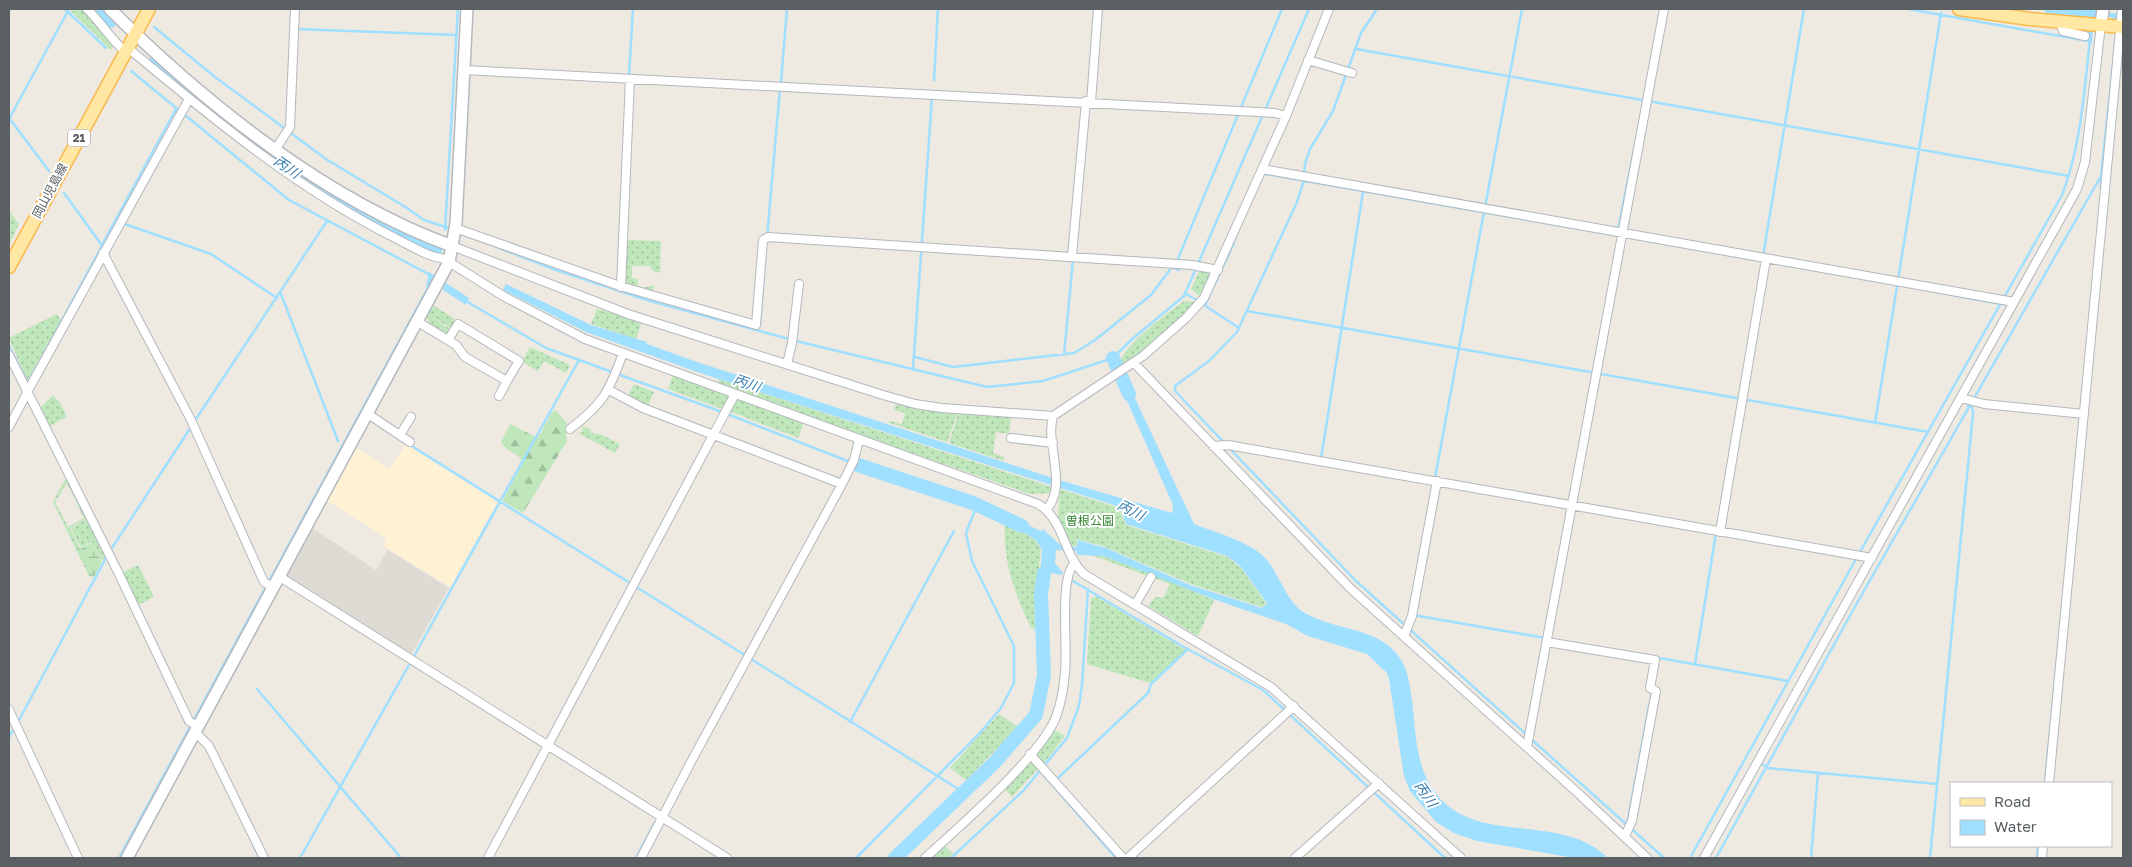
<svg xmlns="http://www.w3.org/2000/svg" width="2132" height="867" viewBox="0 0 2132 867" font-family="'Golos Text','Noto Sans JP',sans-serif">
	<defs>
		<pattern id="grass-dots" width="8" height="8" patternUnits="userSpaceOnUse" patternTransform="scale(1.25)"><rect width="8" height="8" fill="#bfe7bb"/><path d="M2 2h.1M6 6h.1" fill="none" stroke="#9ebe9c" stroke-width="1.8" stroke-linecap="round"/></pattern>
		<pattern id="forest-firs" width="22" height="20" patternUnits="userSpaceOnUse" patternTransform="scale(1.25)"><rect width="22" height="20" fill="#bfe7bb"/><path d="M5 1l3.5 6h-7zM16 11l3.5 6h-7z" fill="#9ebe9c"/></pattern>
		<pattern id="wetland-marsh" width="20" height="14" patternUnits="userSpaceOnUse" patternTransform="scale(1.25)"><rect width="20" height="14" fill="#bfe7bb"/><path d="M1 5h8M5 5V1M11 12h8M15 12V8" fill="none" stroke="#9ebe9c"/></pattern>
	</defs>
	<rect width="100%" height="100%" fill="#eee9e1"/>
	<path fill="#fff1d4" d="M406 444 497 502 450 587 383 546 386 538 326 500 355 447 389 469Z"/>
	<path fill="#dedbd5" d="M312 528 376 570 388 550 449 588 410 656 285 576Z"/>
	<path fill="url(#grass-dots)" d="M69 9H83L107 33 113 46 111 50Z
		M9 210 19 224 9 245Z
		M625 240 661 241 660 273 653 271 650 266H632V278L638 279V287H648L653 285 654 286 652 294 623 286Z
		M1201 268 1213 272 1201 297 1191 289Z
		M1184 301 1196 302 1138 355 1120 364C1121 346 1170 312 1184 301Z
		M433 305 455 319 451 328 428 315 450 329 447 333 444 334 429 325 427 315Z
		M597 309 642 321 636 339 591 324Z
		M57 314 61 320 27 381 9 338Z
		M530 347 570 365 566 373 544 361 538 371 522 362Z
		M673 375 729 396 725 410 668 389Z
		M719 379 1052 487V493L1030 494 811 418 718 383Z
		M634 384 654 392 647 408 627 398Z
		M53 395 60 403 67 417 50 426 41 407Z
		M738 399 804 423 798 438 729 411Z
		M896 404 919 410 958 412 947 442 887 422 891 421 902 424 905 413 894 410Z
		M959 412 1011 416 1009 434 996 432 993 453 1004 457V461L949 443Z
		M581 426 590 429 591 433 600 434 620 444 615 453 578 433 583 432Z
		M1060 489 1119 508 1126 525 1227 557 1241 568 1266 603 1262 607 1191 584 1103 546 1077 539V546H1071L1058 518Z
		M88 518 107 554 102 561 92 542 81 548 71 528Z
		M1005 522 1036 540 1041 549 1037 585 1039 630 1031 628C1015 594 1002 560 1005 522Z
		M1091 555C1120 555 1185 588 1214 600L1198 636 1148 606 1155 597 1163 598 1170 584Z
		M138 565 154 597 138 605 122 573Z
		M1097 597 1179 646 1186 650 1150 683 1087 664 1091 598Z
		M999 714 1018 727 966 780 950 768Z
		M1055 730 1065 736 1044 763 1036 755Z
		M1032 760 1039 768 1012 797 1005 789Z
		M943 844 953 854 948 858H929Z"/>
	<path fill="url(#forest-firs)" d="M556 410 569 426 566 433 567 441 523 513 504 502 503 500 523 463C520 453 506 452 501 442L510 424 538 438 552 412Z"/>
	<path fill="url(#wetland-marsh)" fill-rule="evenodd" d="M66 478 87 518 70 528 80 549 92 543 102 562 94 577 89 576 53 502ZM67 483 84 518 68 527 55 502Z"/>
	<path fill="#9fdfff" d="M2087 9H2093L2095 13H2119L2118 22 2109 16H2094L2092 43 2087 42Z
		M429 272 469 298 466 305 443 290 444 286 433 281 429 288 426 287Z
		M506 284 591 325 647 342V344L694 361 1059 480 1172 513 1173 505 1120 385 1119 379 1125 377 1194 524C1214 532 1251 542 1265 558 1280 574 1286 602 1305 613 1337 632 1383 626 1403 663 1409 675 1410 688 1412 700 1417 742 1415 782 1452 809 1497 840 1565 816 1608 858H1574L1477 841 1454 833 1436 822 1410 791 1404 776 1389 679 1387 673 1367 654 1308 636 1286 624 1213 599 1104 556 1077 555V551L1056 550 1055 563 1063 573 1062 575 1051 573 1044 592 1039 591 1042 549 1036 540 1004 520 1006 515 1041 531 1043 529 1060 545 1077 547 1078 540 1106 548 1190 585 1262 608 1267 603 1241 567 1227 556 1126 524 1120 507 697 372 586 332 503 290Z"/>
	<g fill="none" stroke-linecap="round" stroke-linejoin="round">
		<path stroke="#9fdfff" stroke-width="2.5" d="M65 9 106 48
			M1908 9 2088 41
			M154 27 215 77 326 159 407 208 424 220 449 228
			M296 29 457 35
			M1356 49 2069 176
			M131 71 289 200 430 275
			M629 75 633 9
			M934 80 938 9
			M781 82 787 9
			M9 118 49 171
			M9 119 68 11
			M1266 174 1893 284
			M1304 175 1305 164 1310 149 1333 111 1361 33 1377 9
			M2101 177V189
			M1304 180 1297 202 1237 332 1209 361 1175 386V391L1356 581 1527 735
			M64 193 101 244
			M1485 207 1522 9
			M122 223 211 254 277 298
			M445 230 458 9
			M1618 230 1640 120
			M767 237 780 89
			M102 245 176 109
			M497 247 556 270 647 300 796 341 987 387 1043 381 1113 358 1131 340 1184 296 1309 9
			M1763 256 1804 9
			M1177 261 1282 9
			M1172 267 1179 270
			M1931 291 2001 304
			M281 294 338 441
			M1186 294 1200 302
			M466 301 546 348 722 412 858 465
			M1204 305 1239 328
			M1205 305 1234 243
			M1247 311 1928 432
			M760 323 765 260
			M9 346 27 382
			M1064 355 1073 260
			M915 357 953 367 1074 353 1095 340 1151 295 1172 267
			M913 369 932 97
			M28 383 102 246
			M194 422 327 221
			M1875 423 1941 13
			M410 445 963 792
			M1321 459 1363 192
			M1435 478 1484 212
			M1676 527 1853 558
			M110 551 191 427
			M1073 581 1182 646 1263 690 1445 858
			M1413 615 1545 638
			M414 656 579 360
			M1654 657 1788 681
			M1695 664 1716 533
			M257 689 401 858
			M18 722 107 556
			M850 722 954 531
			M9 738 12 731
			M1531 739 1664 858
			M1762 764 1768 768 1937 784
			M1041 772 1116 858
			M1057 779 1148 693 1151 684 1188 649
			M2045 783 2061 618
			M1627 825 1649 706
			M253 845 260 858
			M119 858 429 286
			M300 858 409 665
			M636 858 654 824
			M856 858 980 733 1001 708 1014 683V646L972 561 966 533 977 505
			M951 858 1023 791 1067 738 1079 706 1082 685 1088 589
			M1690 858 1856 559 2062 195C2081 146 2084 92 2090 40
			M1716 858 1857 603 2101 176 2113 65
			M1811 858 1818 773
			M1930 858 1973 413 1972 407 1968 406
			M2037 858 2038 846"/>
		<path stroke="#9fdfff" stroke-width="14" d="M98 9 110 21
			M2051 9 2092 15
			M155 63C243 138 327 202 435 250
			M1113 358 1129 394
			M858 465 973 503 1022 526
			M895 858 995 762 1036 715 1044 675 1041 594 1044 573"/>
		<g stroke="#b4b8bd" stroke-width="10">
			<path id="street" d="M87 9C101 22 111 40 125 51
				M2060 22 2063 31 2085 36
				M128 48C212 118 298 190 397 239 413 247 431 259 449 259
				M1308 60 1352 73
				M464 70 1275 113 1286 116
				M1091 102 1098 9
				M275 150 290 127 295 9
				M1262 169 2014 302
				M455 228 620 286 756 325 763 240 768 237 1192 265 1218 270
				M452 246 628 314 883 395 915 404 942 408 1053 416 1143 356 1186 318 1204 298 1286 116 1329 9
				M103 253 191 420 264 582 274 588
				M1072 256 1086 101
				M449 262 505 297 585 339 1038 504C1065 520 1062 553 1084 574L1271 687 1461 858
				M621 287 630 79
				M418 322 456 345 465 357 507 381 519 361 458 324 448 340
				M9 355 118 572 189 721 199 727
				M1134 363 1350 588 1579 794 1647 858
				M787 364 792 343 799 284
				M26 390 30 387 189 99
				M609 390 643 408 842 484
				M499 396 507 381
				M1961 398 1984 404 2084 414
				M368 414 410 442
				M9 427 27 393
				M570 429C603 404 609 392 623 353
				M400 435 411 417
				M1011 438 1053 443
				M1213 446 1228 445 1872 558
				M1047 509C1068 484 1045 445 1053 416
				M1720 532 1766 259
				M280 577 727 858
				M1135 605 1151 577
				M1404 636 1412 616 1437 481
				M1547 642 1655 660 1650 688 1656 691 1632 821 1625 836
				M9 710 78 858
				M196 733 209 746 264 858
				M1527 747 1664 9
				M1030 754 1123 858
				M2049 783 2122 9
				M488 858 735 394
				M641 858 692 760 842 484 854 460 859 440
				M925 858C959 827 1040 757 1056 717 1061 703 1064 687 1065 672 1068 649 1059 580 1074 564
				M1128 858 1294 706
				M1295 858 1379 783
				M1704 858 2077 189 2085 162 2101 25
				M2042 858 2043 846"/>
		</g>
		<g stroke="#b5b9bf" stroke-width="14">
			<path id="secondary" d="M110 9C204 103 326 200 452 246
				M2101 25 2103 9
				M127 858 449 262 456 223 467 9"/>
		</g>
		<g stroke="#fbb84d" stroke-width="15">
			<path id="primary" d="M1959 9 2030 19 2123 27
				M9 267 149 9"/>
		</g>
		<use href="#street" stroke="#fff" stroke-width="8"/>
		<use href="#secondary" stroke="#fff" stroke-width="11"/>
		<use href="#primary" stroke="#ffe7a4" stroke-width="12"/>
	</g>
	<g text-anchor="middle" stroke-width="4" stroke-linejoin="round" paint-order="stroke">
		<rect fill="#fff" stroke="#8b8f92" stroke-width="1" x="68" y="129.5" width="22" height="17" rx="4"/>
		<g font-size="11" font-weight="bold" fill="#595f63">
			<text x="79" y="142">21</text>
		</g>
		<g font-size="12" fill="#595f63" stroke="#fff">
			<text transform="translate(50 191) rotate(-62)" y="4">岡山児島線</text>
		</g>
		<g font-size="12" fill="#33852e" stroke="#fff">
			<text x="1090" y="525">曽根公園</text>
		</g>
		<g font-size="14" font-style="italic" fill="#347cae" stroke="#fff">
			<text transform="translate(287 167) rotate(34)" y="5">丙川</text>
			<text transform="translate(747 383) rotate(19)" y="5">丙川</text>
			<text transform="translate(1131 510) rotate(27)" y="5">丙川</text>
			<text transform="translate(1426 794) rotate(56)" y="5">丙川</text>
		</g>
	</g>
	<rect width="2132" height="867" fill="none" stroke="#595f63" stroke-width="20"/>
	<rect x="1950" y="782" width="162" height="65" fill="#ffffff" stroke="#bdbfc1"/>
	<rect x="1960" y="798" width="25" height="8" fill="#ffe7a4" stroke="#bdbfc1"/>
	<text x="1994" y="807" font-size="15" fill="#595f63">Road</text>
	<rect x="1960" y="820" width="25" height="15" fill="#9fdfff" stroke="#bdbfc1"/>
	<text x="1994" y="832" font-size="15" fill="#595f63">Water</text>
</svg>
